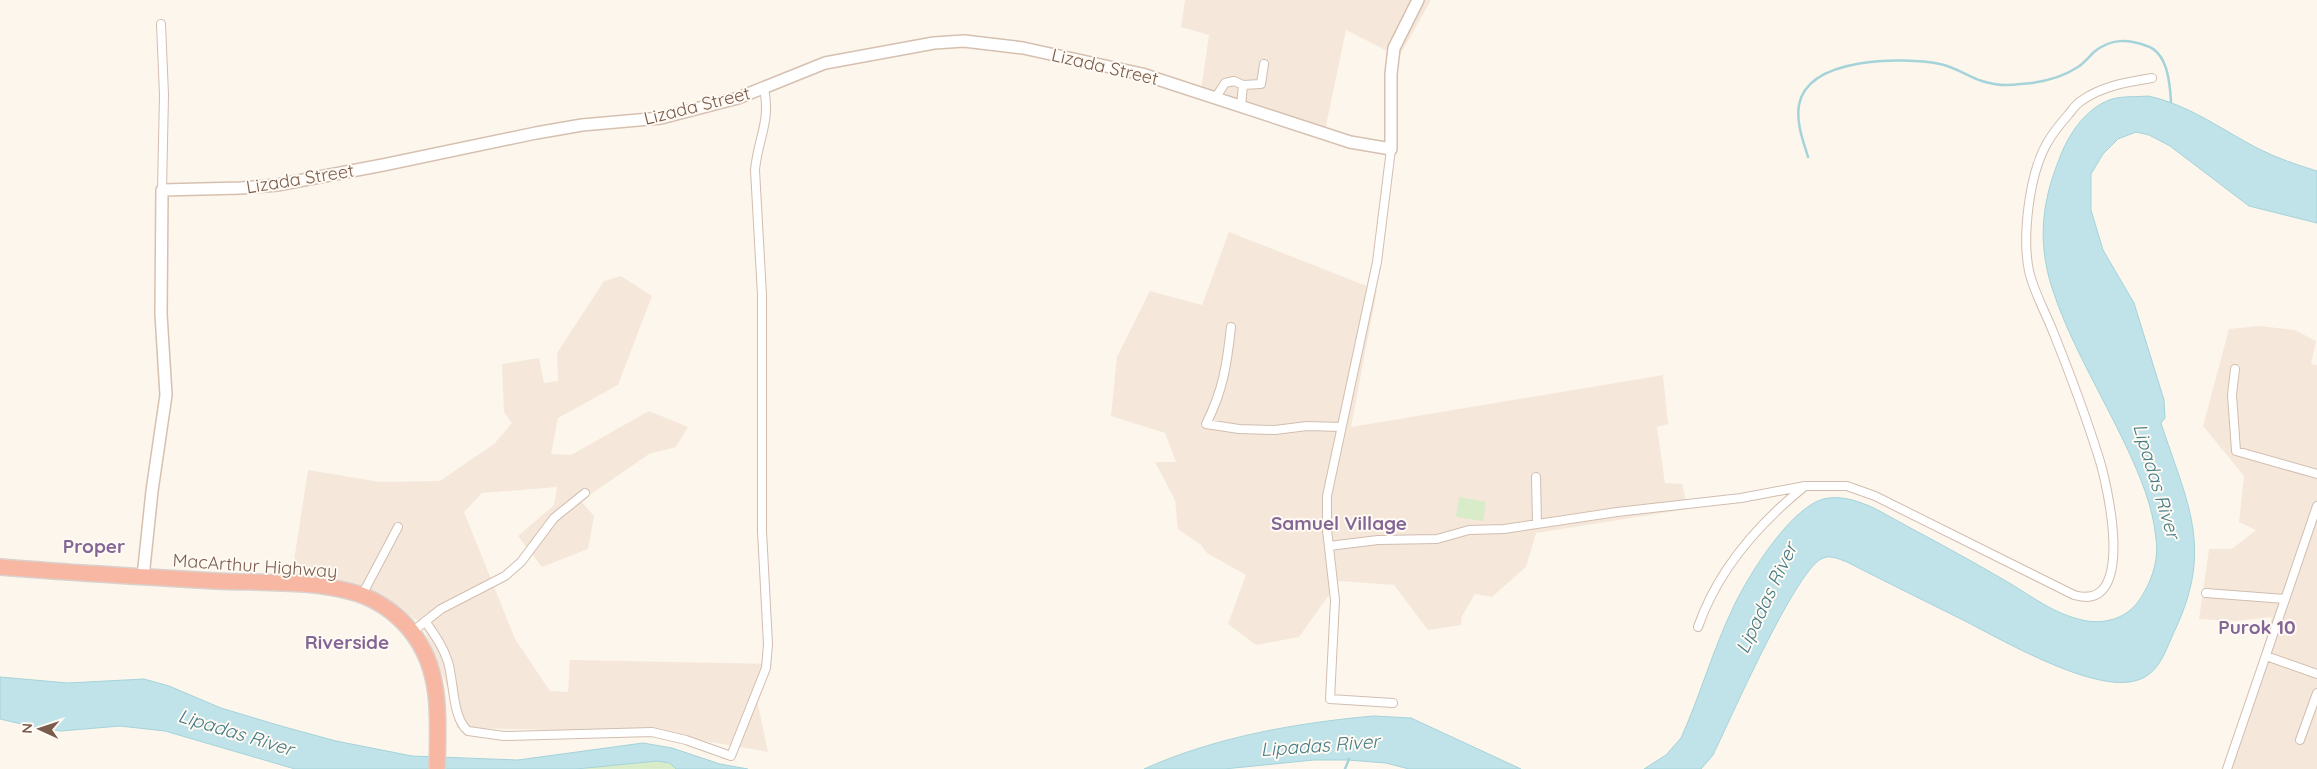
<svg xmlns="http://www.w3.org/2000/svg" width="2317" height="769" viewBox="0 0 2317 769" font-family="Quicksand,sans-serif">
	<rect width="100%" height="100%" fill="#fdf6ec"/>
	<path fill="#f5e8da" d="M1185 0H1431L1399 57 1346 30 1323 140 1200 97 1209 35 1181 27Z
		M1229 232 1377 290 1351 427 1663 375 1668 424 1657 427 1665 483 1682 484 1688 509 1536 533 1526 567 1492 597 1475 594 1462 616 1461 625 1428 630 1394 585 1339 581 1299 637 1256 645 1228 624 1246 575 1207 553 1201 545 1178 529 1175 500 1155 462H1176L1165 433 1111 416 1117 357 1150 291 1202 305Z
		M621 276 652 296 618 385 558 418 551 454 571 455 649 411 688 427 676 447 649 454 581 501 594 516 588 549 542 567 518 536 554 505 557 487 482 493 464 512 515 639 550 691 568 692 570 660 772 664 757 700 768 752 653 732 457 728 450 694 422 624 374 591 291 580 308 470 380 482 440 481 494 444 512 423 504 412 502 364 539 358 544 383 558 381 557 353 604 281Z
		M2259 326 2295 330 2316 341 2311 364 2317 365V769H2224L2243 717 2272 617 2235 621 2199 619 2209 549H2232L2256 530 2239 522 2244 476 2203 426 2229 329Z"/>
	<path fill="#d8ecc9" d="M1459 497 1486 502 1483 521 1456 517Z
		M657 761 670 763 676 769H576Z"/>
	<path fill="#bfe3e8" stroke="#a5d3da" d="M2148 96C2190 105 2222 130 2259 149 2277 158 2297 165 2317 171V223L2249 206 2170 146 2149 135 2136 132 2118 139 2103 154 2091 174V210L2103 250 2134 303 2164 400 2165 418 2161 423C2187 503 2214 547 2175 630 2166 649 2160 673 2138 680 2095 695 1999 638 1959 618 1921 599 1884 581 1847 562 1839 559 1829 554 1821 559 1794 574 1730 720 1713 755L1701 769H1644L1666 755 1681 738C1700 696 1712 652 1732 610 1746 579 1793 501 1829 498 1845 496 1860 502 1874 508 1919 533 1966 557 2011 584 2034 598 2055 614 2082 620 2103 625 2125 619 2138 602 2151 583 2159 562 2156 539 2153 506 2140 476 2126 446 2102 395 2069 341 2052 288 2037 241 2042 201 2060 157 2069 133 2087 107 2112 99 2123 96 2137 97 2148 96Z
		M0 677 68 683 144 679 169 686 221 708 281 726 336 741 412 756 518 760 643 743 672 748 720 764 748 769H676L670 763 657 761 576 769H295L165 731 120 726 61 731 38 728 0 719Z
		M1373 716 1411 718 1521 769H1409L1386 763 1348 760H1314L1224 769H1144C1215 737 1296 723 1373 716Z"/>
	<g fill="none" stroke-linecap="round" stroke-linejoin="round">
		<path stroke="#a5d3da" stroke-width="2.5" d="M1808 157C1803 140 1796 123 1799 105 1808 56 1904 57 1940 64 1956 67 1968 77 1982 81 1994 85 2008 86 2020 84 2040 83 2061 78 2078 67 2084 63 2089 57 2094 52 2111 38 2128 39 2147 46 2168 53 2170 84 2171 102
			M1345 769 1349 759"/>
		<g stroke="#d1beb0" stroke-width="10">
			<path id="street" d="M161 24 164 95 162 190
				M1216 97 1225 83 1234 81 1243 85
				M1241 106 1243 85 1261 84 1264 64
				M1391 149 1377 262 1327 496V530L1335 600 1330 699 1393 703
				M1231 327C1227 364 1223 391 1206 424L1239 429 1275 430 1307 426 1341 427
				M2235 369 2232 395 2236 451 2317 474
				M1536 477 1537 523
				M1329 546 1378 540 1437 539 1469 530 1504 529 1617 512 1741 498 1805 486H1847L1875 496 2074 595C2138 614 2107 482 2098 455 2085 414 2070 374 2054 334 2046 313 2034 293 2029 271 2022 237 2029 176 2046 145 2052 134 2060 124 2068 115 2072 110 2076 104 2081 101 2102 86 2127 82 2152 78
				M2206 593 2285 599
				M362 595 398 527
				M425 621C434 634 443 646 448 662 454 681 452 718 468 731L504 736 652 732 686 740 731 756 766 668 768 644 762 531V295L755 170C758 138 771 122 764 88
				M1698 627C1718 569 1758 524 1805 486
				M412 632 441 609 505 576 521 562 554 518 585 493
				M2266 656 2317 674
				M2300 740 2317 693
				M2227 769 2317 506"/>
		</g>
		<g stroke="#d6c0b0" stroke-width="14">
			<path id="secondary" d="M143 577 152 491 166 395 161 314 162 190 241 188 277 185 383 165 536 133 582 125 661 118 738 98 825 63 934 43 964 41 1023 48 1142 74 1350 142 1391 149V74L1394 48 1418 0"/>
		</g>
		<g stroke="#dad1cd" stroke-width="18">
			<path id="highway" d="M0 567C72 573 144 577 216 581 263 583 314 580 359 594 379 601 398 615 411 631 443 671 438 721 437 769"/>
		</g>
		<use href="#street" stroke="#fff" stroke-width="8"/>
		<use href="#secondary" stroke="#fff" stroke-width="11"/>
		<use href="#highway" stroke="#f7b7a3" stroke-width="15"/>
	</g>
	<g text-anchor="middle" stroke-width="4" stroke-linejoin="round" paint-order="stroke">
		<g font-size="18" fill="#7a5c4d" stroke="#fffaf3">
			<text transform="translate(1105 67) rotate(13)" y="6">Lizada Street</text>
			<text transform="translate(697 106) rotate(-14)" y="6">Lizada Street</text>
			<text transform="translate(300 179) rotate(-9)" y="6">Lizada Street</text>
			<text transform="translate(255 566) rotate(4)" y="6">MacArthur Highway</text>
		</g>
		<g font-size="19" font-style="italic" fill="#437c86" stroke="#fffaf3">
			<text transform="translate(2157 481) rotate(73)" y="7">Lipadas River</text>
			<text transform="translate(1766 598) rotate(-65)" y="7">Lipadas River</text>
			<text transform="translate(236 732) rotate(17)" y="7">Lipadas River</text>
			<text transform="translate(1320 745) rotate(-4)" y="7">Lipadas River</text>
		</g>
		<g font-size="19" font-weight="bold" fill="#846695" stroke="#fffaf3">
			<text x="1339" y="530">Samuel Village</text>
			<text x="94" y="553">Proper</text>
			<text x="2257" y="634">Purok 10</text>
			<text x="347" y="649">Riverside</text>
		</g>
	</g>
	<g transform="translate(40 729) rotate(273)" stroke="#fffaf3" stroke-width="4" paint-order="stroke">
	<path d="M0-4L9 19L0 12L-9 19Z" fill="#7a5c4d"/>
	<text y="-8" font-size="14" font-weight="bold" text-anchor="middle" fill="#7a5c4d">N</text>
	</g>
</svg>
